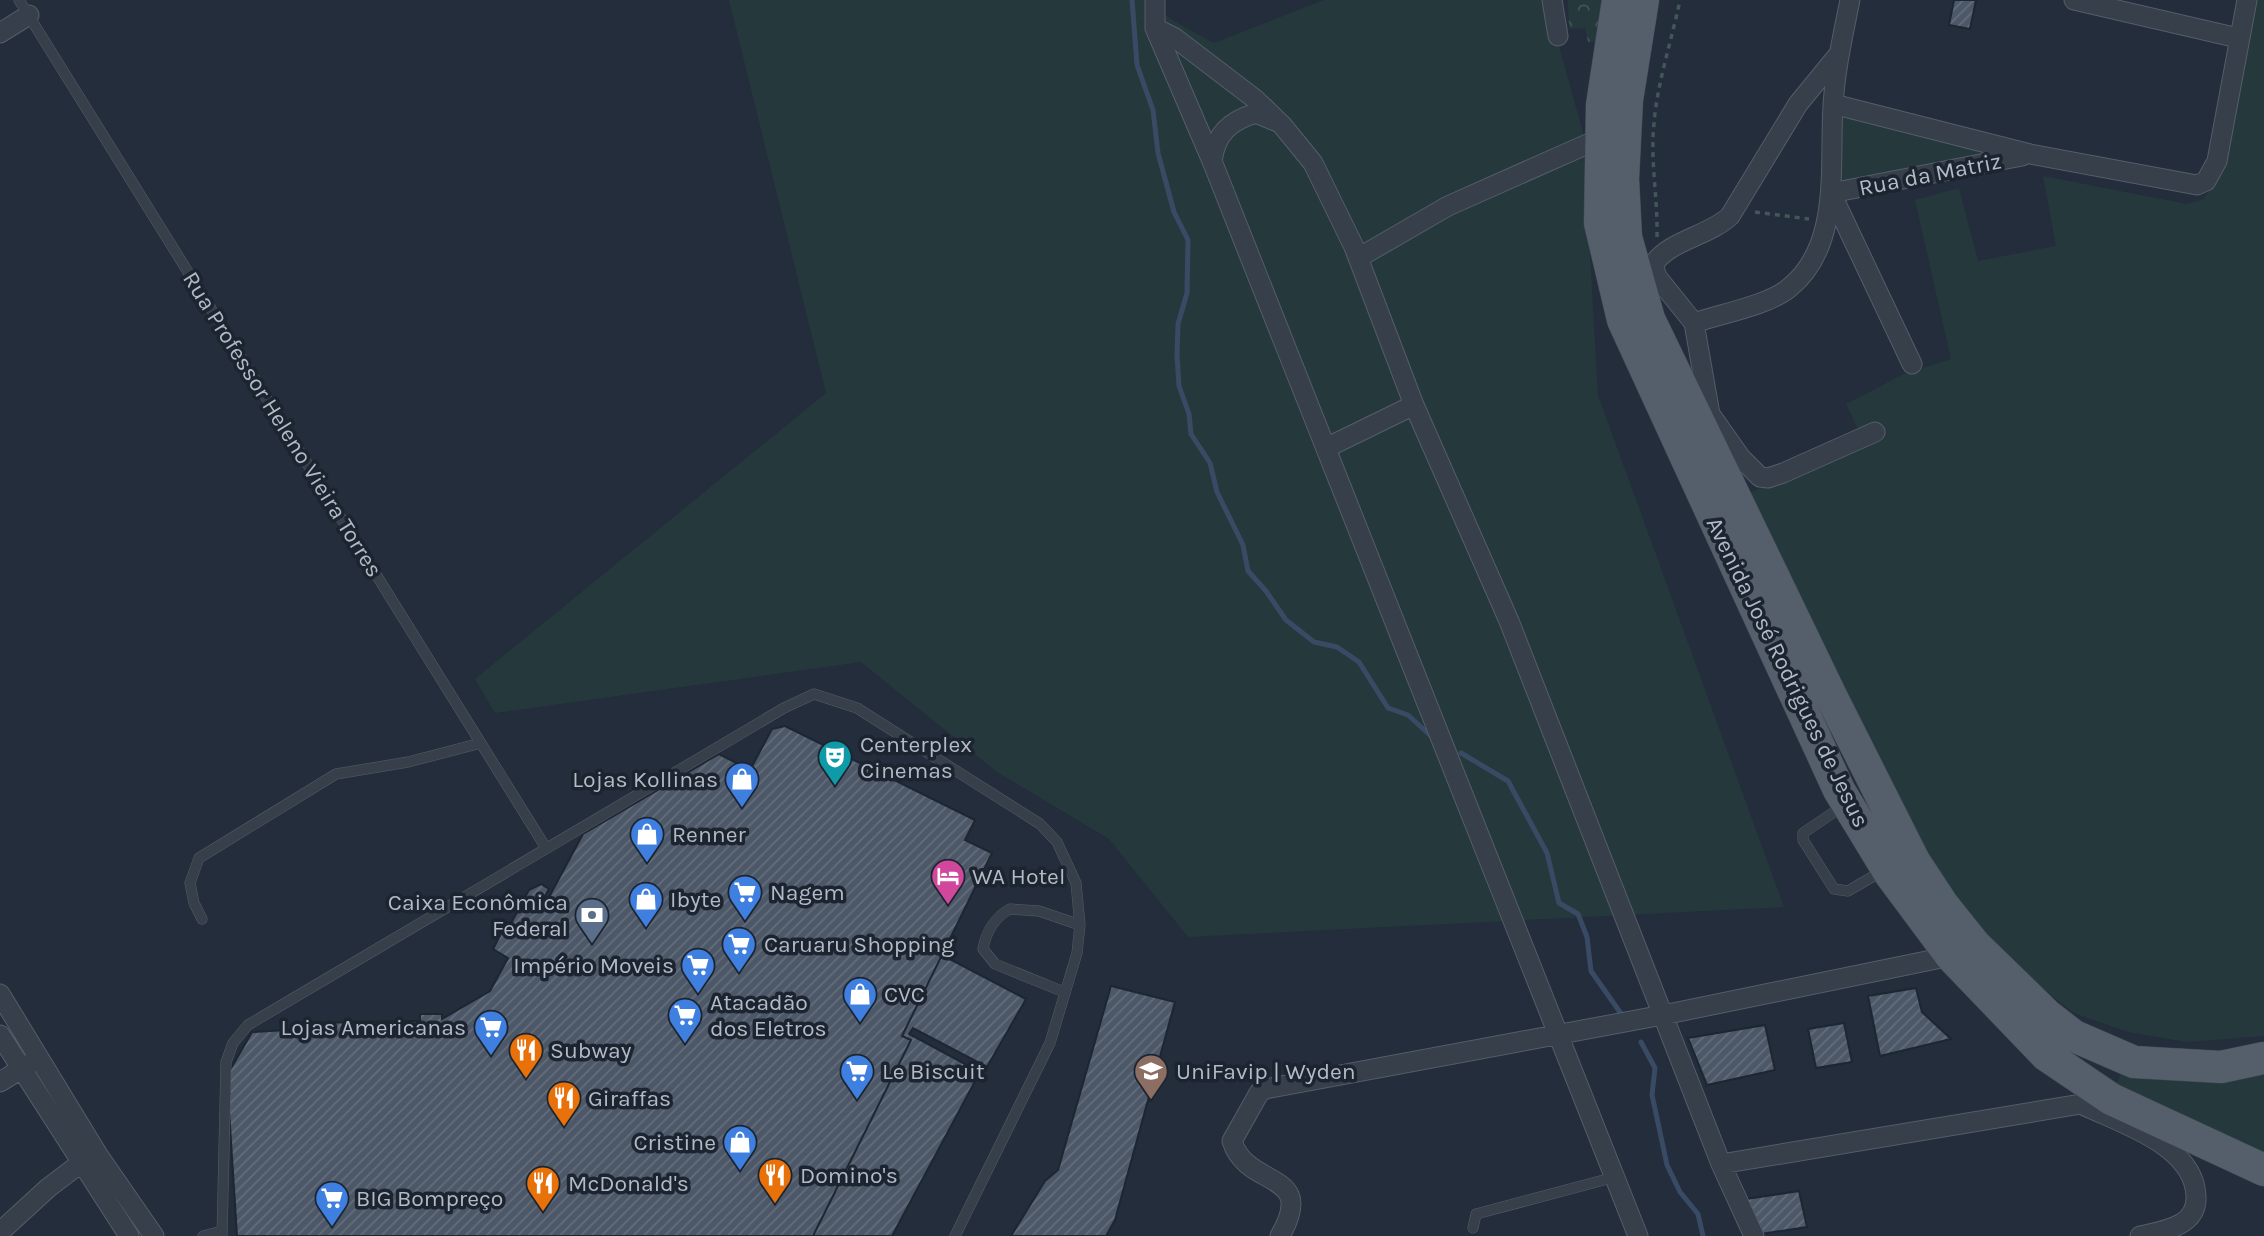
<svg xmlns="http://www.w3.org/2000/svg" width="2264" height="1236" viewBox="0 0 2264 1236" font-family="Karla,sans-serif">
	<defs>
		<pattern id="forest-crowns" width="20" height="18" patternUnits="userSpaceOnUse" patternTransform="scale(1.75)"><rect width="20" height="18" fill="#25393c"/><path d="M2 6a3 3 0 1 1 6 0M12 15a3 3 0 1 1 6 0" fill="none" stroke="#425457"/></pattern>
		<pattern id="building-hatch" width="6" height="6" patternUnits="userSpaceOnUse" patternTransform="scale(1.75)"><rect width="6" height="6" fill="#4c5767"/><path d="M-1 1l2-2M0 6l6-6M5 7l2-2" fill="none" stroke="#636d7b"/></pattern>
	</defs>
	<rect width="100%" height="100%" fill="#232d3b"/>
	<path fill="#25393c" d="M729 0H1150L1172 20 1214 43 1324 0H1546L1583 132 1598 395 1784 907 1188 937 1109 839 997 772 861 662 495 713 475 679 826 393Z
		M2252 0H2264V1036L2187 1042 2128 1032 2074 1013 2032 981 1969 921 1919 852 1746 494 1865 444 1846 404 1904 374 1951 359 1915 200 1959 188 1978 261 2056 246 2043 176 2187 204 2204 199 2214 182Z
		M1838 110 2005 158 1837 186Z
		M2264 1058V1173L2111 1099 2126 1059Z"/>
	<path fill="url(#forest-crowns)" d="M1568 0H1607L1597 42H1588L1585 28 1569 29Z"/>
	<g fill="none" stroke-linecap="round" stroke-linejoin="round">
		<path stroke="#394b64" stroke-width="5" d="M1132 0 1137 65 1153 110 1158 153 1174 212 1188 240 1187 293 1178 324 1177 355 1179 386 1189 414 1191 434 1210 463 1217 492 1243 545 1248 571 1266 591 1286 620 1314 642 1337 647 1359 662 1388 708 1408 715 1432 737
			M1461 753 1508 781 1547 853 1559 903 1578 914 1587 937 1591 971 1622 1015
			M1641 1042 1655 1068 1652 1095 1667 1165 1680 1192 1698 1214 1703 1236"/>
	</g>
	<path fill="url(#building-hatch)" stroke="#1e2632" stroke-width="2" d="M1954 0H1976L1970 29 1949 25Z
		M785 726 975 820 965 840 992 853 942 955 1026 999 987 1067 913 1028 909 1034 980 1072 892 1236H237L228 1094H230V1070L252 1032 302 1029 305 1034 309 1023 420 1021V1014H442V1019L490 991 508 958 493 949 505 926 509 927 529 890 541 884 549 889 544 897 548 899 583 834 719 754 750 770 772 729Z
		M942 955 1026 999 987 1067 913 1028 909 1034 980 1072 892 1236H813L911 1040 902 1036Z
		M1111 986 1175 1002 1115 1220 1106 1236H1011L1045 1181 1058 1170Z
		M1916 988 1922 1012 1951 1039 1880 1056 1868 996Z
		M1844 1023 1852 1062 1816 1068 1808 1029Z
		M1765 1025 1775 1070 1707 1085 1688 1038Z
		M1799 1191 1807 1227 1761 1234 1746 1199Z"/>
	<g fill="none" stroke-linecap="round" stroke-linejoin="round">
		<g stroke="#555d69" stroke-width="11">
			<path id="service" d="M19 0 546 848
				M1843 806 1803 833V840L1834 889 1848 891 1884 870
				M202 919 194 903 190 883 199 858 336 774 408 762 481 743
				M1064 992 995 964 983 949C986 932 995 917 1010 909L1039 911 1080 925
				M1473 1228 1476 1214 1615 1177
				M203 1236 222 1231
				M222 1236 226 1062 233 1043 248 1025 784 708 814 694 857 708 1040 824 1057 842 1076 883 1080 925 1077 953 1050 1043 955 1236"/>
		</g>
		<g stroke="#555d69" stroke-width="21">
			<path id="minor" d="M1155 0V28L1175 38 1255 99 1282 125 1313 163 1354 247 1414 405 1509 621 1721 1164 2111 1099
				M1552 0 1558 36
				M2074 0 2238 38
				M1155 28 1212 161 1638 1236
				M0 33 29 15
				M1839 54 1798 104 1730 216C1709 236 1669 240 1653 265L1657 277 1694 323 1710 414 1741 458 1760 477 1768 478 1783 473 1875 432
				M1833 104 2030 154 2197 185 2206 181 2217 161 2247 0
				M1212 161C1216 133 1230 121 1256 113L1275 121
				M1358 258 1448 206 1601 138
				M1694 323C1720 314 1769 305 1789 288 1842 246 1829 164 1833 106 1835 70 1843 35 1850 0
				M1912 364 1831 193 2022 156
				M1326 448 1414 405
				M0 994 98 1155 154 1236
				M0 1035 129 1236
				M0 1082 31 1063
				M2083 1105C2122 1124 2194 1145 2196 1196 2198 1227 2162 1231 2140 1236
				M1721 1164 1754 1236
				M0 1232 48 1188 90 1156
				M1280 1236C1318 1169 1247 1190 1232 1141L1259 1093 1265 1089 1663 1015 1951 956"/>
		</g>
		<g stroke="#404854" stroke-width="33">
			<path id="primary" d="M1618 0 1602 105 1600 223 1623 320 1839 790 1890 874 1951 956 2046 1055 2111 1099 2264 1170
				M1643 0 1627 100 1623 179 1626 237 1649 319 1832 698 1914 861 1943 905 1975 945 2047 1015 2074 1036 2134 1062 2221 1067 2264 1058"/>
		</g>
		<path stroke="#435659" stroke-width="3.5" stroke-dasharray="5 5" stroke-linecap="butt" d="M1755 212 1809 219
			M1657 237C1658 198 1650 162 1654 123 1657 84 1672 39 1680 0"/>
		<use href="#service" stroke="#373f4b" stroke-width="10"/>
		<use href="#minor" stroke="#373f4b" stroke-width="19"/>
		<use href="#primary" stroke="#555e6b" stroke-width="32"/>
	</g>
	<defs>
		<g id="theatre-pin" transform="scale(1.75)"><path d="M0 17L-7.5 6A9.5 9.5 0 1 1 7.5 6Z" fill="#0f9aa8" stroke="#1c2430"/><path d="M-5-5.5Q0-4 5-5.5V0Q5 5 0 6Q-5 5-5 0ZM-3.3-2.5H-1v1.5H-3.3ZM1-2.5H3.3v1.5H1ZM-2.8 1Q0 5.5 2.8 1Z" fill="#fff"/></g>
		<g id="shop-pin" transform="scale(1.75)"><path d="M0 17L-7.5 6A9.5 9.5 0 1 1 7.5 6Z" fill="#3f7fe0" stroke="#1c2430"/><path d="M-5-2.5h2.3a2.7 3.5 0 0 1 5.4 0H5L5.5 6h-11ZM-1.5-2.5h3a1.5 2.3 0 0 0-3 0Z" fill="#fff"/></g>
		<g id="hotel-pin" transform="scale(1.75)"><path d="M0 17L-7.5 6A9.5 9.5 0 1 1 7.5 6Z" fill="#d1479c" stroke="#1c2430"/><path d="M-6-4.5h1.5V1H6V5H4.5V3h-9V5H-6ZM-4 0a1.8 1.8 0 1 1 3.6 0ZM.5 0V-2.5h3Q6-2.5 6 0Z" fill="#fff"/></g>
		<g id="supermarket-pin" transform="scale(1.75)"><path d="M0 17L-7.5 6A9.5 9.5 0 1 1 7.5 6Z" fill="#3f7fe0" stroke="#1c2430"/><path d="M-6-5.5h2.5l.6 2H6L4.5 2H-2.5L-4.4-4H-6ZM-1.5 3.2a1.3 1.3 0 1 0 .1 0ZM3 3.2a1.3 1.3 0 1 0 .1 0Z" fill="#fff"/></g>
		<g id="bank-pin" transform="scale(1.75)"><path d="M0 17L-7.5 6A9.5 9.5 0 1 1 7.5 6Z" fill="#5c6f8a" stroke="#1c2430"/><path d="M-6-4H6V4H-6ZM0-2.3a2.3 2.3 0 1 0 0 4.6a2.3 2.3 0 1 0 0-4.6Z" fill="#fff"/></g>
		<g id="restaurant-pin" transform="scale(1.75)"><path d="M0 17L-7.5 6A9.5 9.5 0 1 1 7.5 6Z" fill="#e8710a" stroke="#1c2430"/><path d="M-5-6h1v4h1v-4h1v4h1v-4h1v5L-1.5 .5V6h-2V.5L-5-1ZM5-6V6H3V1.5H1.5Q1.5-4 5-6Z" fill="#fff"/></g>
		<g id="university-pin" transform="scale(1.75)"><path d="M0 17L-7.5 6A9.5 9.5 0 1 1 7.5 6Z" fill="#8d6e63" stroke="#1c2430"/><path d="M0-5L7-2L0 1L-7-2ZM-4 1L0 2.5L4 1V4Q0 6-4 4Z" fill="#fff"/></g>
	</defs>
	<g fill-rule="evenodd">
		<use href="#theatre-pin" x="835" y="757"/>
		<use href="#shop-pin" x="742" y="779"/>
		<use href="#shop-pin" x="647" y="834"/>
		<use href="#hotel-pin" x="948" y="876"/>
		<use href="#supermarket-pin" x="745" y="892"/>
		<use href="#shop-pin" x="646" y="899"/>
		<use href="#bank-pin" x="592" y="915"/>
		<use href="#supermarket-pin" x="739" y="944"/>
		<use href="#supermarket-pin" x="698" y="965"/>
		<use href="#shop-pin" x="860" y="994"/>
		<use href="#supermarket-pin" x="685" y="1015"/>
		<use href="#supermarket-pin" x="491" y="1027"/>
		<use href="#restaurant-pin" x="526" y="1050"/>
		<use href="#supermarket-pin" x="857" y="1071"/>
		<use href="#university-pin" x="1151" y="1071"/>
		<use href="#restaurant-pin" x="564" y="1098"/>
		<use href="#shop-pin" x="740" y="1142"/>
		<use href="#restaurant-pin" x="775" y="1175"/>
		<use href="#restaurant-pin" x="543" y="1183"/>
		<use href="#supermarket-pin" x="332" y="1198"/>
	</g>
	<g text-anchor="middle" stroke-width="7" stroke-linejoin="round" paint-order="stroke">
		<g font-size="23" fill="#b2bac7" stroke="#1c2430">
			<text transform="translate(1930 174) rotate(-11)" y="8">Rua da Matriz</text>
			<text transform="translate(283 424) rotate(58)" y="8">Rua Professor Heleno Vieira Torres</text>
			<text transform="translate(1788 672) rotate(64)" y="8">Avenida José Rodrigues de Jesus</text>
		</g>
		<g font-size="23" fill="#b2bac7" stroke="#1c2430" text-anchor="start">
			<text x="860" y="752">Centerplex<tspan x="860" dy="26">Cinemas</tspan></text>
			<text x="718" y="787" text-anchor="end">Lojas Kollinas</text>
			<text x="672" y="842">Renner</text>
			<text x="972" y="884">WA Hotel</text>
			<text x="770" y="900">Nagem</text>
			<text x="670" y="907">Ibyte</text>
			<text x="568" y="910" text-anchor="end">Caixa Econômica<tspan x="568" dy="26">Federal</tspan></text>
			<text x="764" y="952">Caruaru Shopping</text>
			<text x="674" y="973" text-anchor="end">Império Moveis</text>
			<text x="884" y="1002">CVC</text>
			<text x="710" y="1010">Atacadão<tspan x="710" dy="26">dos Eletros</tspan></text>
			<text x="466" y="1035" text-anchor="end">Lojas Americanas</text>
			<text x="550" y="1058">Subway</text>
			<text x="882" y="1079">Le Biscuit</text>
			<text x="1176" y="1079">UniFavip | Wyden</text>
			<text x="588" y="1106">Giraffas</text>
			<text x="716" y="1150" text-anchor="end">Cristine</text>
			<text x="800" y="1183">Domino's</text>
			<text x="568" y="1191">McDonald's</text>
			<text x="356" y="1206">BIG Bompreço</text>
		</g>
	</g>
</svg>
